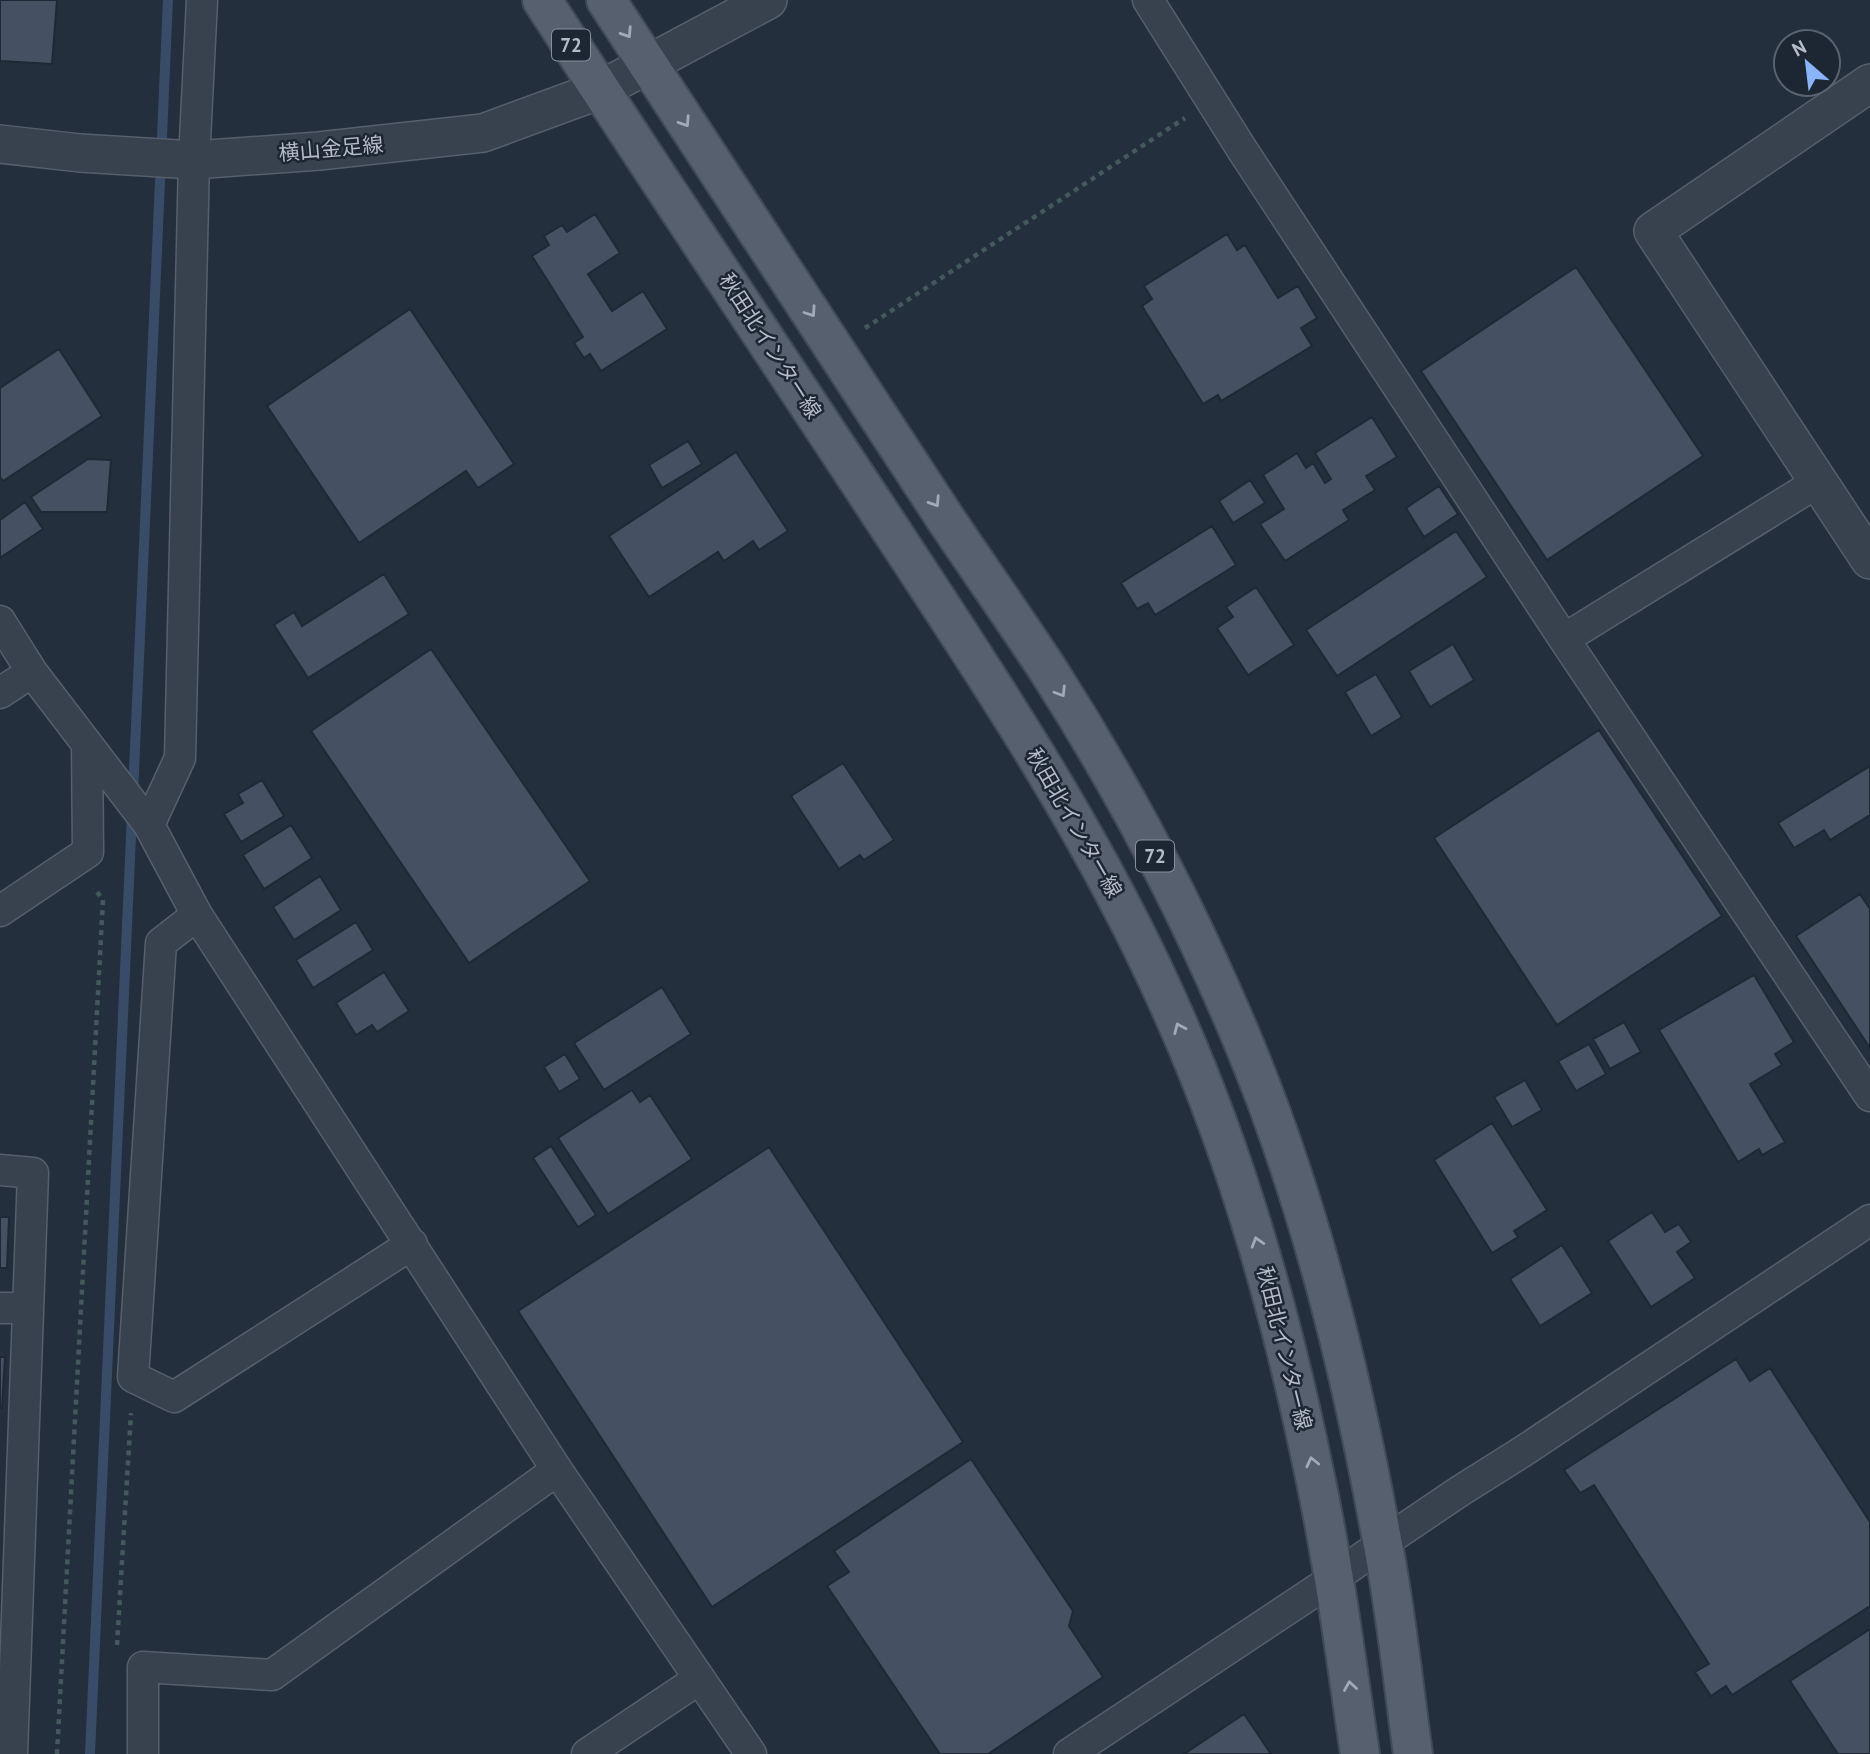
<svg xmlns="http://www.w3.org/2000/svg" width="1870" height="1754" viewBox="0 0 1870 1754" font-family="'PT Sans','Noto Sans JP',sans-serif">
	<rect width="100%" height="100%" fill="#242f3e"/>
	<g fill="none" stroke-linecap="round" stroke-linejoin="round">
		<path stroke="#394c67" stroke-width="10" d="M133 794 168 0
			M90 1754 132 814"/>
	</g>
	<path fill="#455162" stroke="#1f2835" stroke-width="2" d="M0 0H57L52 64 0 61Z
		M595 214 620 253 588 274 612 311 643 291 667 329 601 371 590 354 584 358 574 343 583 337 532 256 549 245 544 236 562 225 567 232Z
		M1227 234 1237 250 1245 245 1278 298 1298 286 1317 318 1301 328 1312 346 1221 401 1218 395 1203 404 1142 306 1152 299 1144 286Z
		M1576 267 1703 456 1547 560 1421 371Z
		M410 309 514 464 478 488 466 471 359 543 267 406Z
		M59 349 102 416 3 481 0 477V388Z
		M1372 417 1397 457 1366 476 1375 490 1343 510 1349 520 1285 561 1260 524 1284 509 1263 475 1297 453 1306 468 1313 463 1325 483 1331 479 1315 453Z
		M688 441 702 464 662 488 649 465Z
		M736 452 788 531 759 550 753 541 724 561 718 552 649 597 609 536Z
		M88 459 111 460 107 512H41L31 497Z
		M1250 480 1265 503 1233 523 1219 501Z
		M1439 486 1458 514 1424 537 1406 508Z
		M25 502 43 529 0 558V520Z
		M1212 526 1236 565 1155 615 1148 603 1137 609 1121 583Z
		M1456 531 1487 577 1337 676 1306 630Z
		M384 574 409 614 308 678 274 625 294 612 302 626Z
		M1256 587 1294 645 1248 675 1217 628 1233 617 1226 607Z
		M1453 644 1474 680 1430 707 1409 671Z
		M431 649 590 881 469 963 311 731Z
		M1376 674 1402 717 1371 736 1345 692Z
		M1599 730 1722 916 1557 1025 1434 838Z
		M843 763 894 840 864 860 860 855 839 869 791 796Z
		M1870 766V815L1830 840 1824 830 1794 848 1778 823Z
		M262 780 284 816 241 842 224 814 243 803 238 794Z
		M291 825 312 858 264 889 243 855Z
		M320 876 341 910 294 940 273 907Z
		M1860 894 1870 909V1048L1796 936Z
		M356 922 373 950 313 988 296 960Z
		M384 972 409 1011 377 1032 372 1025 356 1035 336 1003Z
		M1754 975 1794 1042 1775 1054 1782 1065 1750 1084 1785 1142 1762 1155 1759 1149 1738 1162 1659 1030Z
		M662 987 691 1034 604 1090 574 1043Z
		M1624 1022 1641 1052 1610 1069 1593 1039Z
		M1589 1044 1606 1074 1576 1091 1558 1061Z
		M565 1054 580 1079 559 1092 544 1067Z
		M1525 1080 1542 1110 1512 1127 1494 1097Z
		M632 1090 640 1102 650 1095 692 1159 608 1214 558 1138Z
		M1492 1123 1547 1210 1514 1231 1518 1237 1492 1253 1434 1160Z
		M551 1146 596 1215 578 1227 533 1158Z
		M769 1147 963 1442 712 1607 518 1311Z
		M1652 1212 1665 1232 1679 1224 1691 1242 1677 1252 1695 1278 1651 1307 1608 1241Z
		M0 1217H9L7 1268H0Z
		M1562 1245 1592 1293 1540 1326 1510 1279Z
		M0 1357H5L2 1408H0Z
		M1736 1359 1750 1381 1770 1368 1870 1522V1606L1732 1695 1726 1686 1711 1696 1695 1672 1709 1664 1594 1485 1580 1493 1564 1470Z
		M971 1459 1073 1611 1069 1626 1103 1677 988 1754H940L827 1586 849 1572 834 1551Z
		M1870 1629V1754H1838L1790 1681Z
		M1244 1714 1271 1754H1184Z"/>
	<g fill="none" stroke-linecap="round" stroke-linejoin="round">
		<g stroke="#565f6c" stroke-width="33">
			<path id="minor" d="M1148 0 1243 151 1564 639 1870 1096
				M0 621 32 672 149 825 197 915 557 1470 751 1754
				M1564 639 1818 482
				M0 693 32 672
				M149 825 180 758 194 160 202 0
				M0 911 88 852 87 744
				M197 915 161 943 133 1377 174 1397 412 1244
				M0 1170 33 1173 12 1754
				M0 1308H28
				M143 1754V1667L272 1675 557 1470
				M587 1754 699 1679
				M1069 1754 1333 1579 1383 1543 1460 1491 1522 1452 1870 1220"/>
		</g>
		<g stroke="#565f6c" stroke-width="40">
			<path id="tertiary" d="M1870 83 1653 231 1870 560
				M0 144 80 153 194 160 319 151 483 133 600 90 768 0"/>
		</g>
		<g stroke="#414a57" stroke-width="42">
			<path id="primary" d="M542 0C656 177 774 351 889 527 994 686 1100 845 1176 1020 1240 1165 1282 1318 1314 1472 1334 1565 1346 1660 1360 1754
				M606 0C718 173 832 345 945 518 980 570 1016 621 1050 673 1124 789 1189 912 1242 1039 1309 1199 1351 1370 1382 1540 1396 1610 1403 1683 1413 1754"/>
		</g>
		<path stroke="#44595c" stroke-width="4.5" stroke-dasharray="5 5" stroke-linecap="butt" d="M865 328 1185 118
			M117 1645 131 1413
			M57 1754 103 900 94 888"/>
		<use href="#minor" stroke="#38414e" stroke-width="30"/>
		<use href="#tertiary" stroke="#38414e" stroke-width="37"/>
		<use href="#primary" stroke="#56606e" stroke-width="38"/>
	</g>
	<defs><path id="oneway-chevron" d="M-2-3.5L2.5 0L-2 3.5" fill="none" stroke-width="1.6" stroke-linecap="round" stroke-linejoin="round" transform="scale(1.75)"/></defs>
	<g stroke="#a1aab7">
		<use href="#oneway-chevron" transform="translate(627 33) rotate(57)"/>
		<use href="#oneway-chevron" transform="translate(685 122) rotate(57)"/>
		<use href="#oneway-chevron" transform="translate(811 312) rotate(56)"/>
		<use href="#oneway-chevron" transform="translate(935 502) rotate(57)"/>
		<use href="#oneway-chevron" transform="translate(1061 692) rotate(58)"/>
		<use href="#oneway-chevron" transform="translate(1179 1028) rotate(-113)"/>
		<use href="#oneway-chevron" transform="translate(1257 1242) rotate(-107)"/>
		<use href="#oneway-chevron" transform="translate(1312 1462) rotate(-103)"/>
		<use href="#oneway-chevron" transform="translate(1350 1686) rotate(-99)"/>
	</g>
	<g text-anchor="middle" stroke-width="5" stroke-linejoin="round" paint-order="stroke">
		<g fill="#1d2633" stroke="#878f9c" stroke-width="2">
			<rect x="552" y="29.5" width="38" height="31" rx="5"/>
			<rect x="1136" y="840.5" width="38" height="31" rx="5"/>
		</g>
		<g font-size="19" font-weight="bold" fill="#b4bcc9">
			<text x="571" y="52">72</text>
			<text x="1155" y="863">72</text>
		</g>
		<g font-size="21" fill="#b4bcc9" stroke="#1d2633">
			<text transform="translate(331 149) rotate(-5)" y="7">横山金足線</text>
			<text transform="translate(770 346) rotate(57)" y="7">秋田北インター線</text>
			<text transform="translate(1074 823) rotate(60)" y="7">秋田北インター線</text>
			<text transform="translate(1284 1348) rotate(76)" y="7">秋田北インター線</text>
		</g>
	</g>
	<g transform="translate(1807 63) rotate(332)"><circle r="33" fill="#1d2633" stroke="#59626f" stroke-width="2"/>
	<path d="M0-5L12 26L0 18L-12 26Z" fill="#8ab4f8"/>
	<text y="-10" font-size="19" font-weight="bold" text-anchor="middle" fill="#b4bcc9">N</text>
	</g>
</svg>
